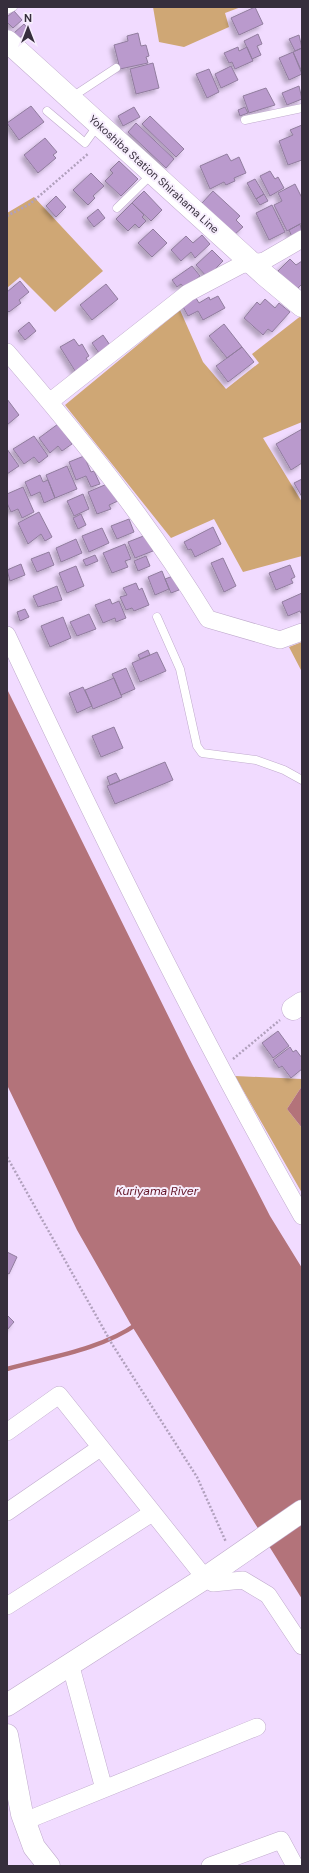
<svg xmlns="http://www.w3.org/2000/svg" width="309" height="1873" viewBox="0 0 309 1873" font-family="'DM Sans',sans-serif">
	<defs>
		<filter id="shadow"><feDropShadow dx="-3.5" dy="3.5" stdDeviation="2" flood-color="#0004"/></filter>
	</defs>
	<rect width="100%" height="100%" fill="#f1dbff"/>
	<path fill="#cfa775" d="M153 7H241L225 13 229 27 184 47 159 42Z
		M34 197 103 271 55 312 20 277 7 288V213Z
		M180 310 203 362 226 389 259 363 252 354 302 315V422L263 438 302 502V556L243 572 214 519 171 538 65 405Z
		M302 642V672L289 647Z
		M235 1076 302 1079V1086L287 1109 302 1128V1193Z"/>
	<path fill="#b3737a" d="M7 689 189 1058 270 1216 302 1268V1599L130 1323 77 1230 7 1085Z
		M302 1086V1128L287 1109Z"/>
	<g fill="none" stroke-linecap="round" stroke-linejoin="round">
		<path stroke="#b3737a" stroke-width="4.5" d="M7 1369C50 1357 100 1350 137 1324"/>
	</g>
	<path fill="#ba9acd" stroke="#917d9e" filter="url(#shadow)" d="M255 7 263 24 239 35 231 18Z
		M14 11 22 20 13 28 7 22V17Z
		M24 24 29 30 19 38 14 33Z
		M138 33 141 46 146 45 149 56 146 57 148 63 120 69 114 45 128 41 127 36Z
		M258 34 262 44 257 46 261 55 252 59 244 41Z
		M299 35 302 48 295 51 289 39Z
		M238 47 239 51 247 47 253 61 235 69 232 62 229 63 224 53Z
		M302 48V72L293 52Z
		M293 52 302 74 289 80 279 58Z
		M153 63 159 88 136 94 130 69Z
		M231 66 238 80 221 88 215 74Z
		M209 69 219 92 207 98 196 74Z
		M299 86 302 99 287 105 282 93Z
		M266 88 275 105 249 113 243 96Z
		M31 106 44 122 19 140 7 123Z
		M134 107 140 117 123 126 118 116Z
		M245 107 248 113 240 116 238 110Z
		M150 116 184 149 176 157 142 124Z
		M136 123 174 159 166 168 128 132Z
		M302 125V160L288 165 279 141 293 135 290 130Z
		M45 138 57 152 53 155 56 158 38 173 24 155Z
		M227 154 231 161 239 157 246 173 234 178 235 181 226 185 224 182 210 189 200 166Z
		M119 161 138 179 121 196 105 181 113 173 110 170Z
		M270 171 275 179 278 177 284 188 270 196 260 176Z
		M91 173 104 186 93 196 95 198 88 205 73 190Z
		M255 179 264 194 256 199 247 183Z
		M295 184 302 198V223L287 231 274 205 282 201 278 193Z
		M144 191 162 210 151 221 132 203Z
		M213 191 240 216 236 220 243 227 234 235 202 203Z
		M264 194 268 201 260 205 256 199Z
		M56 196 66 207 56 217 46 206Z
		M132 203 144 215 142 217 146 221 139 228 135 224 128 231 116 219Z
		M272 205 285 232 269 240 256 213Z
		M98 209 105 218 94 227 87 218Z
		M300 224 302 232 292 237 289 230Z
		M153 229 167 243 152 257 138 243Z
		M202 235 210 244 195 258 191 252 181 261 171 250 186 236 193 243Z
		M212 250 223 261 207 277 196 265Z
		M290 259 296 265 302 261V284L296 290 278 271Z
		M192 266 200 276 184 288 181 284 177 287 172 280Z
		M20 281 29 292 19 300 21 303 9 312 7 310V292Z
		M106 284 118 299 92 320 80 305Z
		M218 296 225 308 203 320 198 311 188 316 182 305 196 298 199 303 209 297 210 300Z
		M265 299 275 308 279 303 290 312 272 332 268 329 263 335 244 318 257 302 260 305Z
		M29 322 36 331 25 340 18 331Z
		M224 324 242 347 227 358 209 336Z
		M103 335 112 348 101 356 92 343Z
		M74 339 79 346 82 344 89 356 86 358 91 366 77 374 60 347Z
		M242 347 254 362 228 382 216 366Z
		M7 399 19 415 7 425Z
		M58 424 72 444 62 451 58 446 50 453 39 438Z
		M302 429V463L291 470 276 444Z
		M34 436 48 456 39 463 34 457 24 464 13 449Z
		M7 449 19 466 7 474Z
		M84 456 91 472 94 471 100 484 91 487 86 476 76 480 69 462Z
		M67 466 77 489 55 498 46 475Z
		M40 475 43 482 48 480 55 498 44 503 40 492 31 496 25 482Z
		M302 479V497L294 483Z
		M107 484 118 501 109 505 111 509 97 514 88 492Z
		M23 487 34 512 22 518 18 509 11 512 7 503V494Z
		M83 494 89 509 74 516 67 501Z
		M39 512 52 537 45 541 41 534 28 544 18 523Z
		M81 514 86 525 78 529 73 518Z
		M129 519 134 532 117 539 111 526Z
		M213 527 221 544 195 557 191 549 188 550 184 542Z
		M102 528 109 543 89 552 82 536Z
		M146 535 153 551 135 558 128 542Z
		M76 539 82 553 61 562 56 548Z
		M125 544 131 559 125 561 128 567 112 573 103 553Z
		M49 552 54 565 37 572 31 559Z
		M95 555 98 561 86 566 83 560Z
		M146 556 150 566 138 571 134 561Z
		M223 558 236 586 224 592 211 563Z
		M21 564 25 575 10 581 7 570Z
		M290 565 295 577 291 579 293 583 276 590 269 573Z
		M76 566 84 586 67 593 59 573Z
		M162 571 169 589 155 595 148 577Z
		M173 576 179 590 171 593 165 579Z
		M136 583 139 590 142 588 149 605 134 611 132 608 126 610 120 597 127 595 123 588Z
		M57 586 62 600 38 607 33 596Z
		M302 593V615L300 611 288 616 282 602Z
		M110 599 112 604 119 601 126 618 116 622 115 618 103 623 95 605Z
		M25 609 29 617 20 621 17 612Z
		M89 614 96 629 77 636 70 622Z
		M63 617 71 638 50 647 41 626Z
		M148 650 150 655 140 659 138 655Z
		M157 652 166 671 140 682 132 663Z
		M126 668 135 689 121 695 112 674Z
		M114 678 122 697 93 709 85 690Z
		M83 687 92 706 77 713 69 693Z
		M114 727 123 748 101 757 92 736Z
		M165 762 173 780 115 804 107 786Z
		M116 773 120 781 110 785 107 777Z
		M278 1031 289 1046 273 1058 262 1043Z
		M290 1047 293 1052 296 1050 302 1058V1069L291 1078 282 1066 279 1068 273 1060Z
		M7 1252 17 1257 9 1274 7 1273Z
		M7 1315 14 1322 7 1330Z"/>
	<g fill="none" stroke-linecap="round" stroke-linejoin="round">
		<g stroke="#c0abcd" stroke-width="9">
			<path id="lane" d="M7 10 13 7
				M72 97 116 68
				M47 111 85 143 98 125
				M245 120 302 108
				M117 208 152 174
				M157 617 180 669 197 746 202 753 256 760 284 770 302 780"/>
		</g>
		<g stroke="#c0abcd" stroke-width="18">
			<path id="street" d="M7 352C80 437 150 523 208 619L280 640 302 632
				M51 403 52 400 188 293 241 265 264 261 302 239
				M7 635C99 832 195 1027 302 1216
				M7 1432 59 1395 205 1578 213 1583 243 1580 268 1595 302 1646
				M7 1512 100 1448
				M7 1606 152 1513
				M70 1663 104 1789
				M25 1821 257 1727
				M210 1866 281 1840 295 1866"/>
		</g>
		<g stroke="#c0abcd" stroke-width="23">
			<path id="secondary" d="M7 41 266 276 302 306
				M293 1009 302 1003
				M7 1705 205 1578 302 1511
				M7 1735 22 1814 34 1847 49 1866"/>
		</g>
		<path stroke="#b1a0bd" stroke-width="2.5" stroke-dasharray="2 2" stroke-linecap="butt" d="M7 216 30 204 89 153
			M233 1059 280 1020
			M7 1157 112 1344 197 1477 226 1542"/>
		<use href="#lane" stroke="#fff" stroke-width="8"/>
		<use href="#street" stroke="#fff" stroke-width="17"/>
		<use href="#secondary" stroke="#fff" stroke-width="22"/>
	</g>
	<g text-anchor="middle" stroke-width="4" stroke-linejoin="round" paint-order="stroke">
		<g font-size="11" fill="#362e3c" stroke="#f7eefd">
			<text transform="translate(154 174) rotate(42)" y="4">Yokoshiba Station Shirahama Line</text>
		</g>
		<g font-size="12" font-style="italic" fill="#641628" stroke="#f7eefd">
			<text x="157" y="1195">Kuriyama River</text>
		</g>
	</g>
	<rect width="309" height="1873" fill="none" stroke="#362e3c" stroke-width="16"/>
	<g transform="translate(28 28)" stroke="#f7eefd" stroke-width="3" paint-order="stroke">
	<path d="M0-3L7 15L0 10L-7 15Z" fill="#362e3c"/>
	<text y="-6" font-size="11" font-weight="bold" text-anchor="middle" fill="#362e3c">N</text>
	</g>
</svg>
